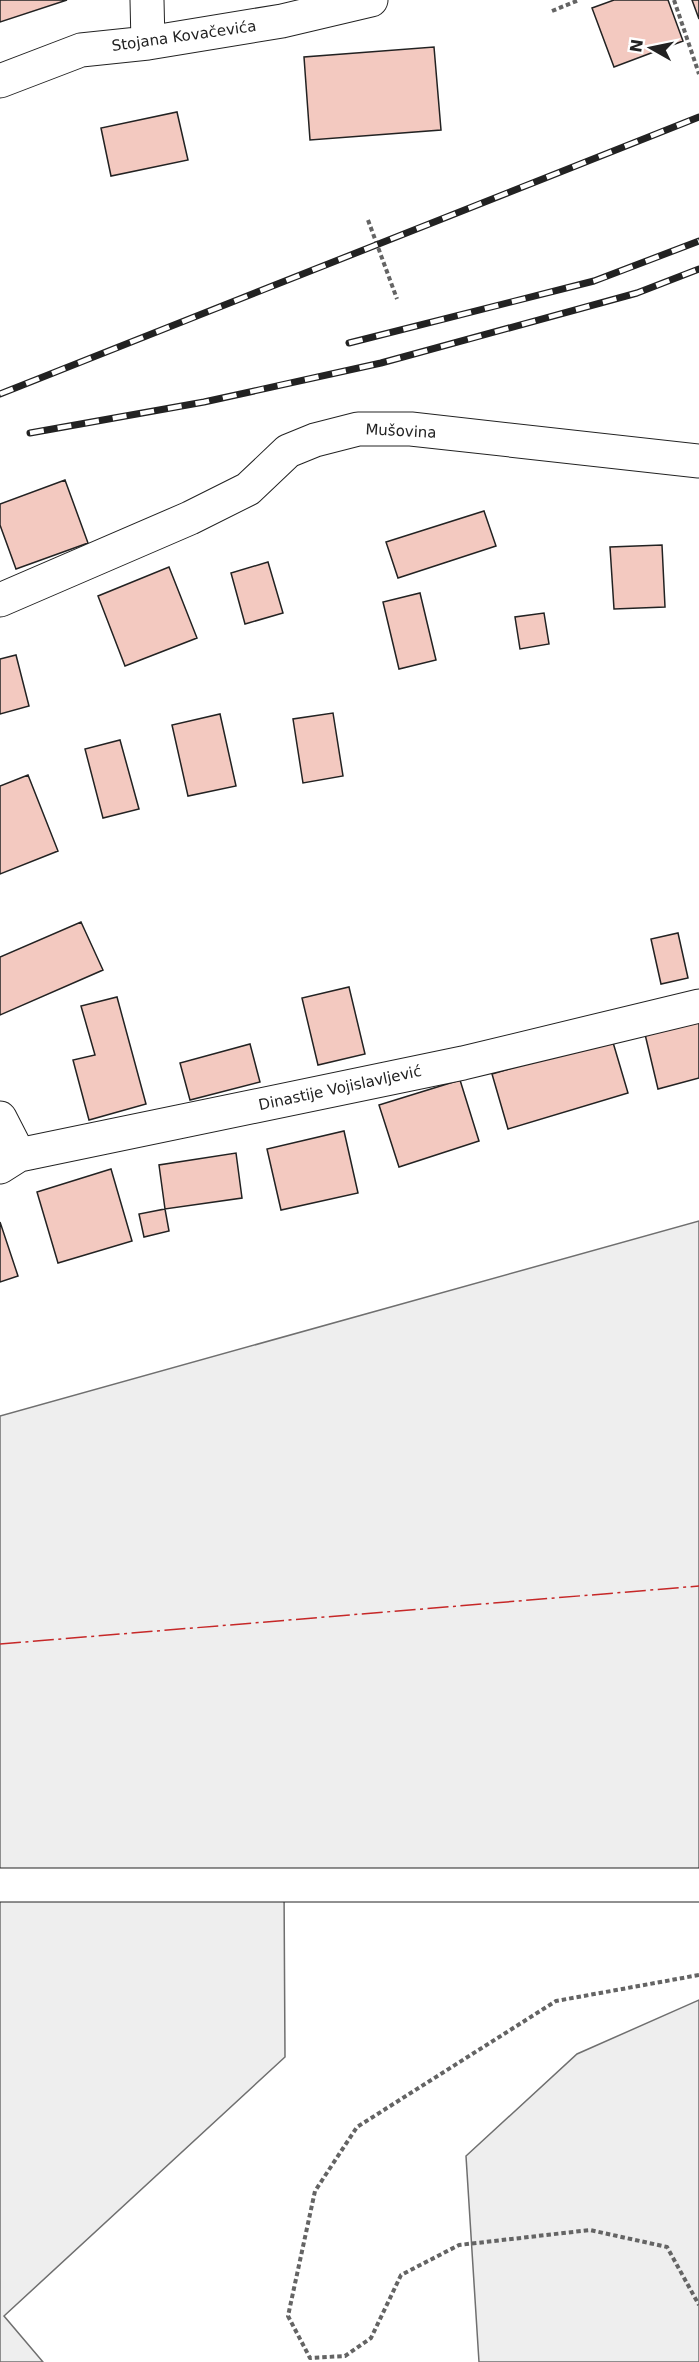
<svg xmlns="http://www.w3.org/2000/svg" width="699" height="2362" viewBox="0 0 699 2362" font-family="'DejaVu Sans',sans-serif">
	<rect width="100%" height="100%" fill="#fff"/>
	<path fill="#eee" stroke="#6f6f6f" stroke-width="1.5" d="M699 1221V1885L284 1884 285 2057 4 2316 43 2362H0V1416Z
		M699 2000V2362H479L466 2156 577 2054Z"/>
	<path fill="#f3c9c0" stroke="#222" stroke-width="1.5" d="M0 0H67L0 22Z
		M614 0H668L683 41 614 67 592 8Z
		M692 0H699V19Z
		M434 47 441 130 310 140 304 57Z
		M177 112 188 160 111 176 101 128Z
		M65 480 88 543 16 569 0 525V504Z
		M484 511 496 546 398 578 386 542Z
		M662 545 665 607 614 609 610 547Z
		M268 562 283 613 245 624 231 573Z
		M169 567 197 638 125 666 98 596Z
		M420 593 436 660 399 669 383 602Z
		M544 613 549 644 520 649 515 617Z
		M16 655 29 706 0 714V659Z
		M333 713 343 776 303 783 293 719Z
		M220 714 236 786 188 796 172 725Z
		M120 740 139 809 103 818 85 749Z
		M28 775 58 851 0 874V786Z
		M81 922 103 970 0 1015V957Z
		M678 933 688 978 661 984 651 939Z
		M349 987 365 1054 318 1065 302 998Z
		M117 997 146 1104 89 1120 73 1060 95 1055 81 1006Z
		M699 1016V1078L658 1089 644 1030Z
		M612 1039 628 1093 508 1129 492 1074Z
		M250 1044 260 1082 190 1100 180 1063Z
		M460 1080 479 1141 399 1167 379 1105Z
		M344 1131 358 1193 281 1210 267 1149Z
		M236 1153 242 1198 165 1209 159 1165Z
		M111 1169 132 1241 58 1263 37 1192Z
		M165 1209 169 1231 144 1237 139 1214Z
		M0 1222 18 1276 0 1282Z"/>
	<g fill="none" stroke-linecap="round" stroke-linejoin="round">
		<g stroke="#222" stroke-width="35">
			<path id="minor" d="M147 0 148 43
				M0 81 81 50 148 43 282 21 371 0
				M0 600 190 518 248 489 288 451 315 440 358 429H411L699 461
				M0 1118 19 1155
				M0 1167 19 1155 463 1063 699 1006"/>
		</g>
		<g stroke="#222" stroke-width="35">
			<path id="primary" d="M0 1885H699"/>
		</g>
		<path stroke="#646464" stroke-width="4" stroke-dasharray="4.5 3" stroke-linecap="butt" d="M674 0 699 74
			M552 11 579 0
			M368 220 397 299
			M699 1975 556 2001 357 2127 315 2191 288 2316 310 2358 345 2356 371 2338 401 2275 459 2245 590 2230 667 2247 699 2305"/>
		<use href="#minor" stroke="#fff" stroke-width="33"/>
		<use href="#primary" stroke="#fff" stroke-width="33"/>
		<g stroke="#222" stroke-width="7">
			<path id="rail" d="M349 343 594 281 699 241
				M0 394 699 117
				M30 433 204 402 381 363 637 293 699 269"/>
		</g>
		<use href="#rail" stroke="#fff" stroke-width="4.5" stroke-dasharray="14" stroke-linecap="butt"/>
		<path stroke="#c62828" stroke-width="1.5" stroke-dasharray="21 4.5 3 4.5" stroke-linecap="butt" d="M0 1644 699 1586"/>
	</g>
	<g text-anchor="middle" stroke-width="4.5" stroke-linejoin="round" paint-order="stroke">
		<g font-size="15" fill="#222" stroke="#fff">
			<text transform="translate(184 36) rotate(-8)" y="5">Stojana Kovačevića</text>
			<text transform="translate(401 431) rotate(3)" y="5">Mušovina</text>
			<text transform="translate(340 1088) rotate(-12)" y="5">Dinastije Vojislavljević</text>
		</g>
	</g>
	<g transform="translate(651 48) rotate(279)" stroke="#ffffff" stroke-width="4.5" paint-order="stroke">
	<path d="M0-4.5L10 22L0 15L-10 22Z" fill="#222222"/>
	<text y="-9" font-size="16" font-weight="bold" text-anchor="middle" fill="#222222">N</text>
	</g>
</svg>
